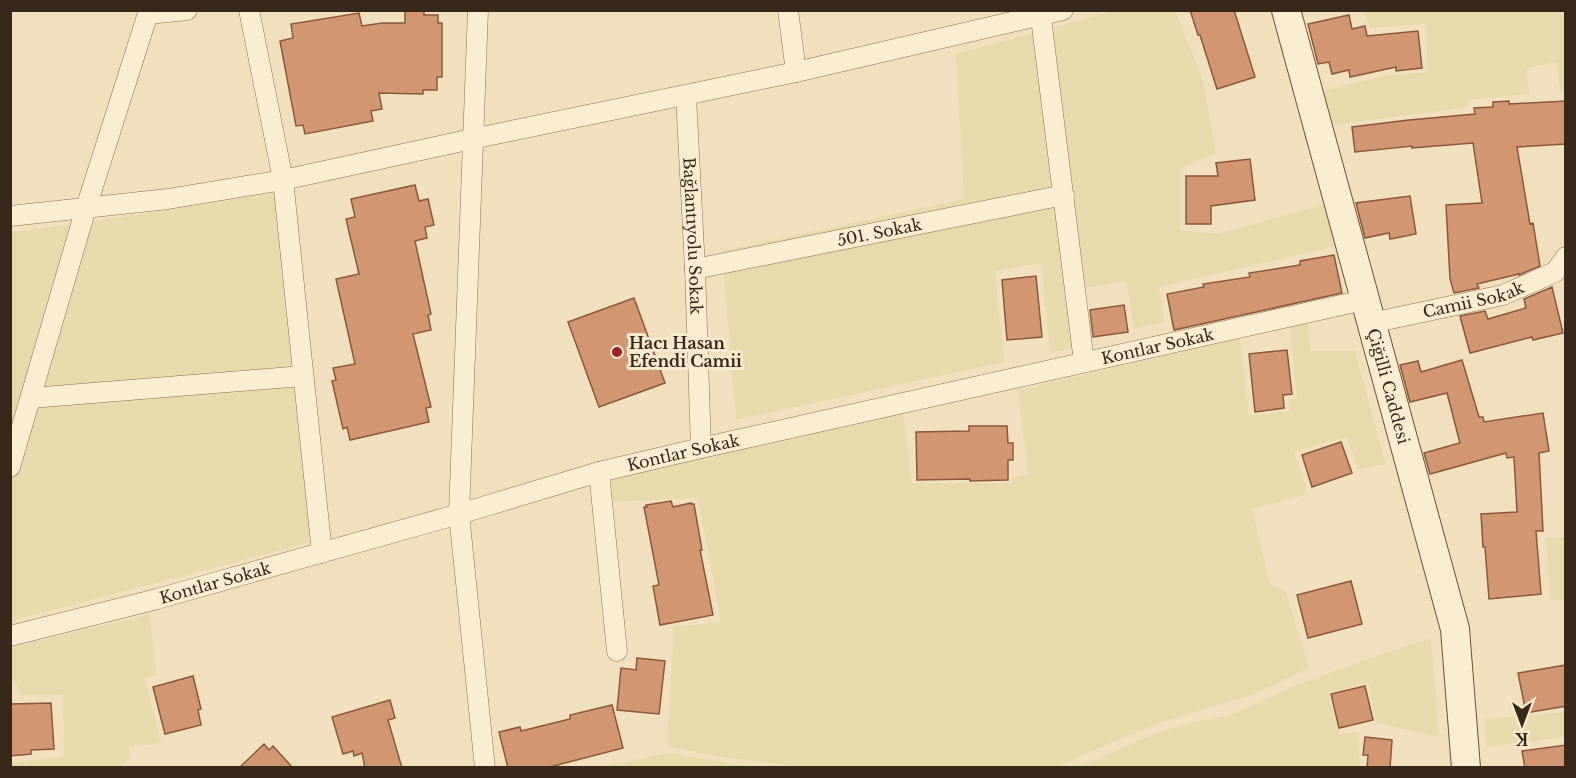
<svg xmlns="http://www.w3.org/2000/svg" width="1576" height="778" viewBox="0 0 1576 778" font-family="'Libre Baskerville',serif">
	<rect width="100%" height="100%" fill="#f1e0be"/>
	<path fill="#e7dbab" d="M1117 10 1175 11 1203 80 1216 153 1180 169V230L1218 234 1325 204 1337 246 1159 287 1164 322 1134 329 1126 281 1081 289 1088 345 1050 353 1041 263 995 271 1004 362 736 420 722 251 964 199 956 54Z
		M1364 11H1565V93H1561L1556 62 1527 68 1529 94 1469 100 1468 107 1333 125 1322 91 1383 76 1428 72 1425 24 1370 28Z
		M294 189 306 385 327 538 11 621 10 233 155 212Z
		M1307 323 1311 351H1355L1386 464 1358 469 1347 437 1294 452 1308 494 1252 509 1270 584 1286 592 1309 668 1254 694 1160 723 1089 752 1057 768 802 767 715 756 667 746 674 627 721 622 698 498 614 502 608 479 903 412 912 483H1012V477L1028 475 1018 390 1240 338 1249 416 1289 411V399L1297 398 1289 324Z
		M1565 537V600H1550L1546 538Z
		M150 614 156 675 145 678 161 743 129 747 130 758 119 767H11V763L64 756 63 695H22L11 677V647Z
		M1431 638 1439 737 1377 723 1368 683 1328 693 1340 734 1358 732 1360 767H1079L1161 731 1194 722 1231 715 1299 684 1368 659Z
		M1565 712V737L1486 747 1485 719Z
		M672 753 686 756 754 767H603L653 756Z"/>
	<path fill="#d29671" stroke="#8b583a" stroke-width="1.5" d="M405 10H424V15H438V23H442V77H437V90H423V94L379 93 382 109 371 111 373 121 305 134 303 125 296 126 280 41 293 38 291 24 359 13 362 26 382 23H405Z
		M1190 10H1234L1255 77 1217 89 1200 35H1198Z
		M1349 15 1352 29 1365 26 1367 36 1418 31 1422 68 1396 71V67L1350 77 1349 70 1332 74 1329 62 1318 64 1308 24Z
		M1509 101V104L1566 101V144L1517 147 1530 224 1533 223 1540 266 1519 275V274L1477 284 1479 288 1454 293 1450 279 1446 205 1482 203 1473 143 1412 148V146L1355 152 1352 127 1409 120 1475 114 1474 108 1493 107V102Z
		M1250 159 1255 200 1211 206V224H1186V176H1218L1216 163Z
		M415 185 419 201 428 199 434 225 425 227 427 238 415 241 431 314 428 315 431 330 413 334 431 407 426 408 429 422 350 440 347 427 343 429 332 381 336 380 333 368 355 364 336 279 359 274 346 219 355 217 351 199Z
		M1410 196 1416 234 1390 239 1389 233 1365 238 1356 203Z
		M1334 255 1342 293 1174 330 1167 294 1204 287 1203 284 1250 277 1249 273 1300 265V261Z
		M1036 276 1042 337 1007 340 1002 280Z
		M1552 287 1563 333 1533 340 1532 337 1470 353 1460 316 1485 311 1488 319 1526 308 1524 299Z
		M634 298 665 383 599 407 568 322Z
		M1124 305 1128 332 1093 337 1090 310Z
		M1287 350 1292 394 1283 395 1284 408 1255 412 1249 354Z
		M1462 360 1479 417H1483L1484 422 1543 413 1549 451 1539 453 1543 531H1536L1541 594 1489 599 1485 547H1483L1481 514 1517 512 1514 457 1507 458 1506 453 1430 474 1424 453 1460 443 1447 393 1410 402 1400 365 1418 361 1421 372Z
		M969 426H1007L1008 443H1013V460H1008V480L970 481V479L917 480 916 432 969 431Z
		M1341 442 1352 473 1312 487 1302 455Z
		M671 501 673 507 691 503V504H694L702 550H700L713 615 660 625 653 586 659 585 644 507H647L646 505Z
		M1351 581 1362 624 1308 638 1297 595Z
		M637 658 665 661 659 714 617 710 621 668 636 670Z
		M1566 665V706L1526 713 1518 673Z
		M193 676 201 709 198 710 201 725 165 734 153 687Z
		M1365 686 1373 720 1339 728 1331 694Z
		M390 700 395 718 388 720 402 768H365L362 753 354 756 353 751 343 754 332 717Z
		M51 703 54 749 31 750V754L10 756V704Z
		M612 705 623 748 546 768H508L499 732 520 727 521 731 570 719V715Z
		M1365 737 1392 740 1390 768H1367L1368 755H1363Z
		M264 744 269 750 273 746 293 768H239Z
		M1566 745V768H1525L1522 751Z"/>
	<g fill="none" stroke-linecap="round" stroke-linejoin="round">
		<g stroke="#8a7055" stroke-width="21">
			<g id="minor">
				<path d="M249 10 283 180 322 553"/>
				<path d="M478 10 459 514 485 768"/>
				<path d="M788 10 796 72"/>
				<path d="M1040 10 1084 362"/>
				<path d="M148 14 187 10"/>
				<path id="s1" d="M686 96 695 269 701 448"/>
				<path d="M10 216 168 199 283 180 472 139 796 72 1063 10"/>
				<path id="s2" d="M695 269 1064 195"/>
				<path id="s3" d="M1371 323 1503 295 1555 272 1566 257"/>
				<path d="M31 398 303 376"/>
				<path d="M10 467 86 208 149 10"/>
				<path d="M599 472 617 651"/>
				<path id="s4" d="M10 636 157 599 459 514 599 472 701 448 1364 300"/>
			</g>
		</g>
		<g stroke="#6c5139" stroke-width="30">
			<g id="secondary">
				<path id="s5" d="M1286 10 1455 629 1466 768"/>
			</g>
		</g>
		<use href="#minor" stroke="#fbedd2" stroke-width="20"/>
		<use href="#secondary" stroke="#fbedd2" stroke-width="28"/>
	</g>
	<circle fill="#9d2126" stroke="#f8eace" stroke-width="2" cx="617" cy="352" r="6"/>
	<g text-anchor="middle" stroke-width="6" stroke-linejoin="round" paint-order="stroke">
		<g font-size="16" fill="#38281b" stroke="#f8eace">
			<text dy="6" stroke="none"><textPath href="#s2" startOffset="188">501. Sokak</textPath></text>
			<text dy="6" stroke="none"><textPath href="#s1" startOffset="140">Bağlantıyolu Sokak</textPath></text>
			<text dy="6" stroke="none"><textPath href="#s3" startOffset="105">Camii Sokak</textPath></text>
			<text dy="6" stroke="none"><textPath href="#s4" startOffset="1184">Kontlar Sokak</textPath></text>
			<text dy="6" stroke="none"><textPath href="#s5" startOffset="390">Çiğilli Caddesi</textPath></text>
			<text dy="6" stroke="none"><textPath href="#s4" startOffset="698">Kontlar Sokak</textPath></text>
			<text dy="6" stroke="none"><textPath href="#s4" startOffset="212">Kontlar Sokak</textPath></text>
		</g>
		<g font-size="16" font-weight="bold" fill="#38281b" stroke="#f8eace" text-anchor="start">
			<text x="629" y="349">Hacı Hasan<tspan x="629" dy="18">Efendi Camii</tspan></text>
		</g>
	</g>
	<rect width="1576" height="778" fill="none" stroke="#38281b" stroke-width="24"/>
	<g transform="translate(1522 724) rotate(180)" stroke="#f8eace" stroke-width="4.5" paint-order="stroke">
	<path d="M0-4.5L10 22L0 15L-10 22Z" fill="#38281b"/>
	<text y="-9" font-size="16" font-weight="bold" text-anchor="middle" fill="#38281b">K</text>
	</g>
</svg>
